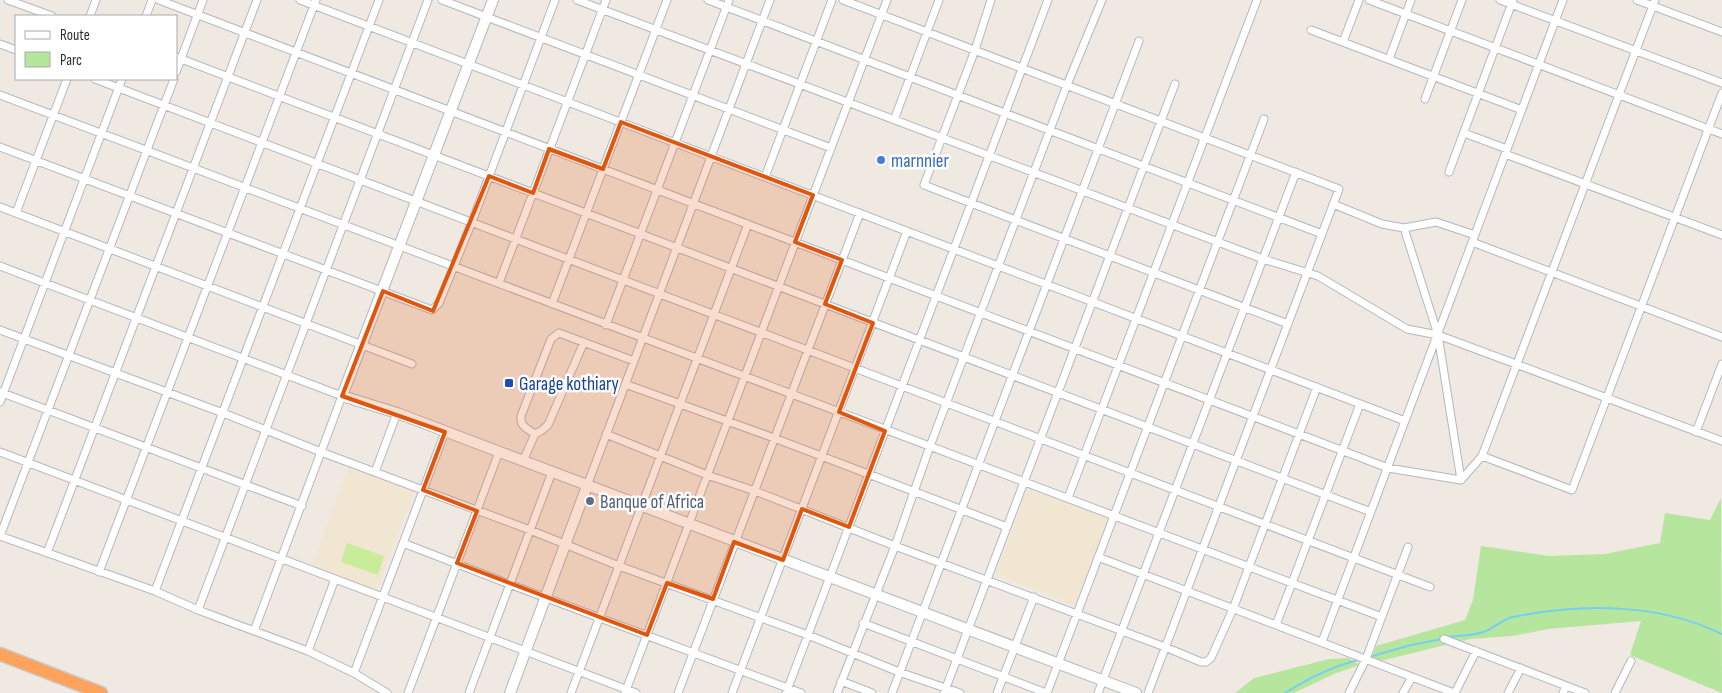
<svg xmlns="http://www.w3.org/2000/svg" width="1722" height="693" viewBox="0 0 1722 693" font-family="'Sofia Sans Condensed',sans-serif">
	<rect width="100%" height="100%" fill="#efe9e1"/>
	<path fill="#f0e6d1" d="M349 467 414 492 377 590 312 565Z
		M1029 486 1110 518 1076 606 995 574Z"/>
	<path fill="#b6e59e" d="M1721 498 1722 693 1630 655 1641 621 1548 629 1512 636 1470 639 1380 661 1371 660 1376 646 1465 620 1473 600 1481 546 1549 556 1605 554 1660 543 1665 513 1710 520Z
		M1348 658 1360 665 1336 673 1294 693H1235L1254 678 1329 659Z"/>
	<path fill="#c9ec9a" d="M347 543 384 556 378 575 341 562Z"/>
	<g fill="none" stroke-linecap="round" stroke-linejoin="round">
		<path stroke="#75cff0" stroke-width="2" d="M1449 637C1461 635 1475 636 1486 631 1495 627 1503 619 1513 617 1582 603 1658 603 1722 634
			M1369 657 1411 645 1442 639
			M1285 693C1309 678 1332 666 1359 660"/>
		<g stroke="#b4b7c1" stroke-width="9">
			<path id="street" d="M8 0 52 16
				M159 0 1388 468 1461 480 1482 456 1655 0
				M300 0 1405 421
				M442 0 831 148
				M577 0 1263 259 1318 276 1407 329 1438 335 1722 441
				M708 0 1322 234
				M843 0 1339 189 1148 693
				M991 0 975 50 924 185 1288 324
				M1369 0 1722 134
				M1500 0 1722 83
				M1637 0 1722 32
				M90 16 96 0
				M146 16 152 0
				M1311 30 1522 110
				M1343 42 1359 0
				M0 44 16 50
				M176 57 1371 512
				M1389 59 1411 0
				M176 72 203 0
				M95 79 1430 587
				M174 79 0 536 155 591 198 610 308 651 354 673 387 693
				M0 95 1382 617
				M1425 99 1462 0
				M894 120 939 0
				M1464 133 1507 149
				M0 147 432 310 439 303 472 222 555 0
				M1505 154 1722 235
				M1449 172 1513 0
				M765 177 832 0
				M1333 204 1382 224 1404 228 1436 222 1475 235
				M0 207 412 364
				M16 213 67 79
				M1404 228 1438 335 1461 480
				M1472 242 1722 337
				M0 266 342 396 254 631
				M499 283 606 0
				M552 304 667 0
				M606 325 729 0
				M0 330 223 413 321 452 530 530 619 566 808 635 899 672 960 693
				M625 384 774 438 1007 527
				M0 392 302 506
				M0 402 122 79
				M1696 432 1722 364
				M535 434C526 428 520 426 521 416L551 339 559 333 634 361
				M606 434 707 475 755 491 895 546 1165 647 1201 662H1206L1211 658 1233 609 1317 387
				M0 452 636 693
				M1482 456 1572 490 1722 93
				M523 461 535 434 541 431 548 425 584 342
				M375 472 397 413
				M587 486 770 0
				M1068 498 1257 0
				M403 543 509 584 801 693
				M47 553 257 0
				M1098 557 1454 693
				M99 572 316 0
				M155 591 379 0
				M198 610 428 0
				M863 623 1046 693
				M1276 625 1360 404
				M1444 639 1585 693
				M1322 642 1563 0
				M308 651 335 579
				M354 673 445 432
				M841 681 872 693
				M408 693 499 452
				M469 693 552 472
				M571 693 748 224
				M625 693 887 0
				M678 693 860 213
				M732 693 907 231
				M786 693 1048 0
				M837 693 895 546 930 446 1067 85 1102 0
				M892 693 1139 41
				M944 693 1175 84
				M997 693 1034 597
				M1047 693 1264 119
				M1098 693 1296 172
				M1349 693 1366 659 1408 547
				M1403 693 1412 677
				M1455 693 1476 651
				M1508 693 1521 668
				M1563 693 1566 686
				M1615 693 1631 661"/>
		</g>
		<g stroke="#b4b7c1" stroke-width="12">
			<path id="secondary" d="M493 0 342 396 397 413 1136 693
				M510 693 587 486"/>
		</g>
		<g stroke="#c9c9c9" stroke-width="15">
			<path id="highway" d="M0 654 101 693"/>
		</g>
		<use href="#street" stroke="#fff" stroke-width="7"/>
		<use href="#secondary" stroke="#fff" stroke-width="10"/>
		<use href="#highway" stroke="#ffa35c" stroke-width="12"/>
	</g>
	<path fill="#df570e" fill-opacity="0.2" stroke="#df570e" stroke-width="4" stroke-linejoin="round" d="M621 122 813 195 795 242 842 260 825 304 873 323 839 412 885 431 849 527 802 509 783 560 734 542 713 599 667 583 647 635 457 563 477 511 423 490 445 432 342 396 383 291 433 311 489 176 533 193 549 149 603 169Z"/>
	<circle fill="#3f7fe0" stroke="#fff" stroke-width="2" cx="881" cy="160" r="5"/>
	<rect fill="#1a4fb4" stroke="#fff" stroke-width="2" x="504" y="378" width="10" height="10" rx="2.5"/>
	<circle fill="#5c6f8a" stroke="#fff" stroke-width="2" cx="590" cy="501" r="5"/>
	<g text-anchor="middle" stroke-width="5" stroke-linejoin="round" paint-order="stroke">
		<g font-size="19" fill="#366cbe" stroke="#fff" text-anchor="start">
			<text x="891" y="167">marnnier</text>
		</g>
		<g font-size="19" fill="#164399" stroke="#fff" text-anchor="start">
			<text x="519" y="390">Garage kothiary</text>
		</g>
		<g font-size="19" fill="#4e5e75" stroke="#fff" text-anchor="start">
			<text x="600" y="508">Banque of Africa</text>
		</g>
	</g>
	<rect x="15" y="15" width="162" height="65" fill="#ffffff" stroke="#ababab"/>
	<rect x="25" y="31" width="25" height="8" fill="#ffffff" stroke="#ababab"/>
	<text x="60" y="40" font-size="15" fill="#2e2e2e">Route</text>
	<rect x="25" y="52" width="25" height="15" fill="#b6e59e" stroke="#ababab"/>
	<text x="60" y="65" font-size="15" fill="#2e2e2e">Parc</text>
</svg>
